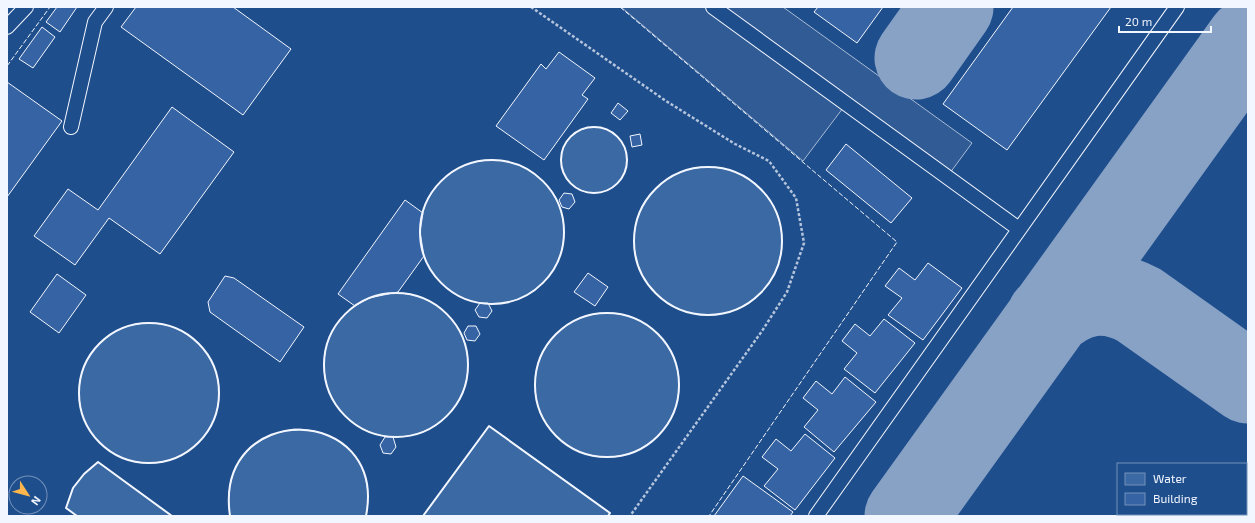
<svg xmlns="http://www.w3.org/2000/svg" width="1255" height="523" viewBox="0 0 1255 523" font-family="'Exo 2',sans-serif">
	<rect width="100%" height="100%" fill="#1f4e8c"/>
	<path fill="#305b95" stroke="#a8bbd7" d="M621 7H783L972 143 947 177 846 104 803 161Z"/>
	<path fill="#3b69a3" stroke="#a8bbd7" d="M561 160a33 33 0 1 1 66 0a33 33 0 1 1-66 0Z
		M420 232a72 72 0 1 1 144 0a72 72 0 1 1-144 0Z
		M634 241a74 74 0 1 1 148 0a74 74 0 1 1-148 0Z
		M324 365a72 72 0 1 1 144 0a72 72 0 1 1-144 0Z
		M535 385a72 72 0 1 1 144 0a72 72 0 1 1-144 0Z
		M79 393a70 70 0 1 1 140 0a70 70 0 1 1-140 0Z
		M489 426 610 513 608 516H423Z
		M294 429C344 429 376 465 366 516H230C223 469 247 437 294 429Z
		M98 462 172 516H77L66 508 73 488 84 474Z"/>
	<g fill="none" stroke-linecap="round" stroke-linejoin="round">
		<path stroke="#88a2c6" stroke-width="83" d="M916 58 952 7
			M1048 317C1077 292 1105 287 1139 305L1248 382
			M906 516 1248 40"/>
	</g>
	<path fill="#3563a3" stroke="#f2f6ff" d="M57 7H77L60 32 46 22Z
		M136 7H233L291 49 243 115 121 27Z
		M818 7H883L857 43 814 12Z
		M1013 7H1111L1007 150 943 104Z
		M42 27 55 37 33 68 19 59Z
		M559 52 595 78 582 95 588 99 544 160 496 126 541 64 546 69Z
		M7 82 62 121 7 197Z
		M618 103 628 111 620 120 611 113Z
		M172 107 234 152 160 254 109 218 75 265 34 236 68 189 98 210Z
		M640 134 642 145 632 147 630 136Z
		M846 144 912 198 891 223 826 170Z
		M564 193 572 194 575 202 569 209 562 207 559 200Z
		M405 200 423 213 420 232 424 256 398 292 369 298 355 306 338 294Z
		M928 263 962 288 923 340 888 315 902 298 885 286 899 268 915 280Z
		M588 273 608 287 595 306 574 292Z
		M57 274 86 295 59 333 30 312Z
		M225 276 234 278 304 327 280 362 210 312 208 302Z
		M480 303H488L492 311 487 318 479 317 475 310Z
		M884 319 915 343 875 393 844 369 857 353 842 341 855 324 870 336Z
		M468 326H476L480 334 475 341 467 340 464 333Z
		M845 377 876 402 834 452 804 427 818 410 803 398 816 381 832 394Z
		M805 434 835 458 795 510 764 486 778 469 762 457 776 439 791 451Z
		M385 437H393L396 447 391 454 383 453 380 445Z
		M743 476 793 512 790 516H714Z"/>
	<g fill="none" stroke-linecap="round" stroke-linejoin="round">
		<g stroke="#f2f6ff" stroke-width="16">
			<path id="lane" d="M713 7 1019 229
				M7 27 26 7
				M71 127 95 22 106 7
				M816 516 1177 7"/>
		</g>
		<path stroke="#b3c4dc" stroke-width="2.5" stroke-dasharray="3 2" stroke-linecap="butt" d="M531 7 666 101 735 144 769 161 796 198 804 243 787 292 762 331 630 516"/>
		<use href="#lane" stroke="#1f4e8c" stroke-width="14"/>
		<path stroke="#f2f6ff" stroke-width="1" stroke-dasharray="5 2" stroke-linecap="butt" d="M620 7 897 242 709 516
			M7 66 50 7"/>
		<path stroke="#f2f6ff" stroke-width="2" d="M561 160a33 33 0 1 1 66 0a33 33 0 1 1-66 0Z
			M420 232a72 72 0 1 1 144 0a72 72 0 1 1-144 0Z
			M634 241a74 74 0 1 1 148 0a74 74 0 1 1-148 0Z
			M324 365a72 72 0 1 1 144 0a72 72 0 1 1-144 0Z
			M535 385a72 72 0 1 1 144 0a72 72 0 1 1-144 0Z
			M79 393a70 70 0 1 1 140 0a70 70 0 1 1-140 0Z
			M77 516 66 508 73 488 84 474 98 462 172 516
			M230 516C213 399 388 403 366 516
			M423 516 489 426 610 513 608 516"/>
	</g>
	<rect width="1255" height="523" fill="none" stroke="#f2f6ff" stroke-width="16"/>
	<rect x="1117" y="463" width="130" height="52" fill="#1f4e8c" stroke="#7391ba"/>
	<rect x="1125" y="473" width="20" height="12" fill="#3b69a3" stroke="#7391ba"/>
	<text x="1153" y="483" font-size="12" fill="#f2f6ff">Water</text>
	<rect x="1125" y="493" width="20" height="12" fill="#3563a3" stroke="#7391ba"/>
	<text x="1153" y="503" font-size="12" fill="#f2f6ff">Building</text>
	<g transform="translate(28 495) rotate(126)"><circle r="19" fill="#1f4e8c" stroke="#7391ba"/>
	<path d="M0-3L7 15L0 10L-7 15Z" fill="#ffb74d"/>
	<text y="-6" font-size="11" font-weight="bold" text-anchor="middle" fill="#f2f6ff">N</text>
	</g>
	<path d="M1119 26v6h92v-6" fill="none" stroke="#f2f6ff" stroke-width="2"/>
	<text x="1125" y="26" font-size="12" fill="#f2f6ff" stroke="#1f4e8c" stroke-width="3" paint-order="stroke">20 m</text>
</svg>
